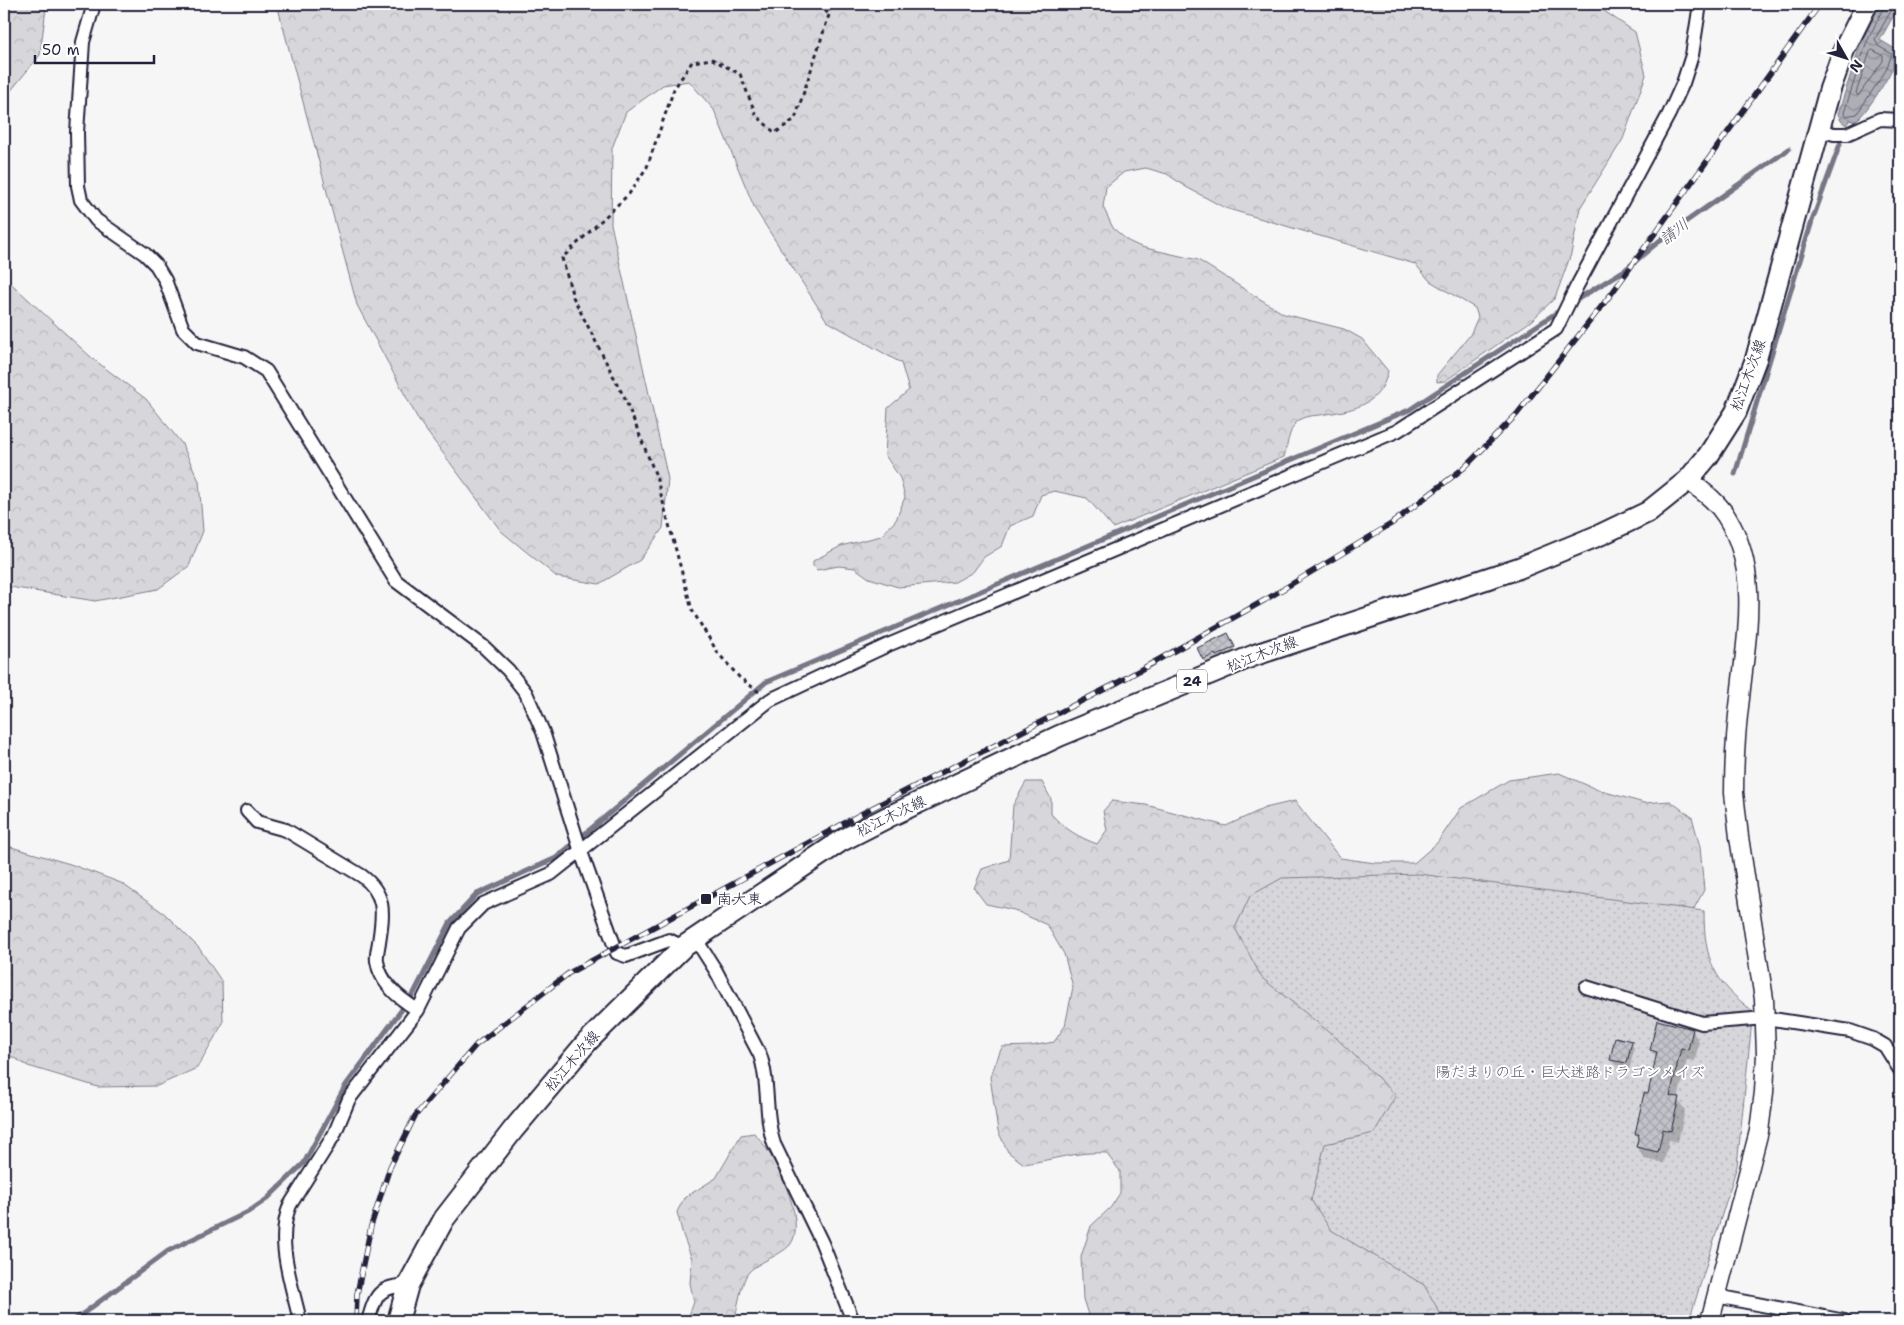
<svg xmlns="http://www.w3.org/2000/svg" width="1904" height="1325" viewBox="0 0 1904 1325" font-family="'Shantell Sans','Klee One',sans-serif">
	<defs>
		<pattern id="forest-crowns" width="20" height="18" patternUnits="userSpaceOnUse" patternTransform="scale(1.25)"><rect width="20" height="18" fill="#d7d7db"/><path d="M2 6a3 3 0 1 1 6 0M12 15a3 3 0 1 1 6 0" fill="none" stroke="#b8b8bd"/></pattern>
		<pattern id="park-dots" width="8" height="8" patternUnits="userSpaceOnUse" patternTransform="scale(1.25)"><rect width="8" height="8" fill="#d7d7db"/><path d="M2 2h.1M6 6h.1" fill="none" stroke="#b8b8bd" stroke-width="1.8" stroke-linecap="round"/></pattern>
		<pattern id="water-waves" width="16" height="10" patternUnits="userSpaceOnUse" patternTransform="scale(1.25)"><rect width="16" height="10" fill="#aeaeb7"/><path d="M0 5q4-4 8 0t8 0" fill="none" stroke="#8d8d96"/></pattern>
		<pattern id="building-cross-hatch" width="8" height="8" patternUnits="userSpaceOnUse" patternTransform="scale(1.25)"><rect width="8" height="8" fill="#c2c2c9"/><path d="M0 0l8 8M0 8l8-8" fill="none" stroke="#a6a6ae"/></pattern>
	</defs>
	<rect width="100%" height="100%" fill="#f6f6f7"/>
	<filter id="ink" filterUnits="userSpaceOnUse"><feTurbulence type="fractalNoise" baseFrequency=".02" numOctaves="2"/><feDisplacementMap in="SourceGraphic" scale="10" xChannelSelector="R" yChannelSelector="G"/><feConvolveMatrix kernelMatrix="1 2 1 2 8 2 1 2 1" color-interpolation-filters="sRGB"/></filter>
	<g filter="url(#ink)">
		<path fill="url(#forest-crowns)" stroke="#7c7c8b" d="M4 4H45L46 8 40 55 4 99Z
			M277 4H1280L1310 9 1324 4H1594L1635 32 1646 75 1623 139 1580 208 1571 254 1555 298 1531 321 1445 381 1437 382V375L1470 335 1478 317 1475 308 1430 281 1415 264 1225 208 1186 187 1167 174 1146 168 1124 172 1106 187 1103 207 1113 228 1128 241 1141 247 1198 260 1284 314 1344 329 1362 339 1388 371C1380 407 1352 410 1320 415 1310 416 1301 416 1295 424 1289 431 1287 447 1284 457L1113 528 1087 498 1054 491 1041 495 1033 516 1010 526 1002 546 984 557 973 572 955 582 898 587 869 578 855 568 839 566 817 570 813 566V561L841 546 881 536 896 520 905 497 900 478 885 455 888 408 909 390 901 363 827 321 755 209 714 110 689 81 663 85 626 112 612 148 611 224 668 479 663 528 640 560 599 584 557 577 501 531 419 421 357 305Z
			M4 277 93 359 146 399 182 444 199 481 203 531 189 566 158 589 95 601 4 586Z
			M1559 773 1598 790 1644 803 1670 801 1692 817 1700 847 1704 890 1691 914 1398 1056 1471 1321H1090L1083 1299 1081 1257 1091 1226 1111 1207 1120 1193V1171L1106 1153C1077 1151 1052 1160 1024 1164L1008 1152 998 1131 990 1077 1002 1047 1031 1046 1054 1042 1065 1026 1073 987 1064 954 1047 925 1014 910 986 904 974 888 982 869 1009 860 1013 805 1026 782H1042L1051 799V814C1065 829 1078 837 1097 844L1107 830 1103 811 1112 801 1146 805 1226 826 1265 808 1295 801 1340 858 1375 863H1414L1437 843 1461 808 1509 780Z
			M4 845 70 864 121 883 165 914 199 948 222 982 223 1023 197 1068 157 1086 98 1087 28 1066 4 1052Z
			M754 1133C773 1151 809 1222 790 1245 780 1256 757 1262 748 1273 741 1282 737 1310 735 1321H687L694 1302 690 1283 692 1259 683 1235 677 1212 684 1198 716 1178 741 1135Z"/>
		<path fill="url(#park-dots)" stroke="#7c7c8b" d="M1419 874 1704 911C1704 960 1714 982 1753 1011L1737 1166 1689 1321H1438L1440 1313 1424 1285 1331 1230 1311 1200 1325 1144 1374 1133 1396 1095 1333 1035 1262 978 1235 928 1250 896 1282 878Z"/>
		<path fill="url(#water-waves)" stroke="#767685" d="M1881 4H1900L1880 40 1900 52V54C1894 59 1895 65 1891 71 1886 82 1863 118 1854 122L1850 120 1846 125 1841 121 1838 114 1861 42Z"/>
		<path fill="#0003" d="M1231 640 1237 653 1207 665 1204 660 1221 652Z
			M1692 1030 1699 1042 1695 1061 1687 1060 1678 1100 1685 1110 1678 1142 1669 1140 1664 1163 1644 1159 1637 1147 1639 1139 1636 1133 1649 1095 1657 1059 1652 1050Z
			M1631 1042 1634 1048 1630 1068 1615 1065 1612 1059Z"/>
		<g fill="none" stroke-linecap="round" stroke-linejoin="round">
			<path stroke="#5a5a6d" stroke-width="1" d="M1885 4 1866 44 1844 113 1845 116 1857 114 1886 70 1892 54 1878 46 1875 39 1895 4
				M1873 50 1883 56V61L1858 96 1856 93 1870 52Z"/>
			<path stroke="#767685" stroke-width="5" d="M1573 302 1625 270 1664 237 1789 149
				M1735 474 1812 221 1840 144
				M73 1321 168 1251 248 1212 267 1199 304 1163 346 1085 414 993 450 923 477 894 556 858 766 682 1409 410 1562 309"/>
		</g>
		<path fill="url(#building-cross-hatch)" stroke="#22223b" d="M1228 633 1235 647 1216 656 1215 654 1203 660 1197 648Z
			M1657 1020 1693 1029 1688 1050 1681 1048 1670 1096 1679 1097 1671 1131 1663 1129 1658 1152 1636 1147 1639 1134H1635L1644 1093 1648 1094 1657 1052 1650 1050Z
			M1615 1037 1632 1041 1627 1063 1610 1060Z"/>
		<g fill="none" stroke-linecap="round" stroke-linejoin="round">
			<g stroke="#22223b" stroke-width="16">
				<path id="street" d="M94 4 83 42 77 132 78 186 81 200 96 220 145 254 156 265 165 280 183 329 197 343 244 357 266 371 396 581 484 647 508 670 526 693 543 732 581 852 617 953 626 956 669 940 683 947
					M1818 130 1834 134H1847L1880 119 1900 120
					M247 811 257 822 286 830 362 876C387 895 383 914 379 942 378 949 376 955 377 961 380 983 401 1000 418 1010
					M695 938 716 971 760 1055C770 1083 764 1115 774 1144L822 1243 853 1321
					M1586 987 1702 1023 1766 1018 1850 1031 1873 1039 1885 1046 1900 1070
					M1716 1296 1845 1321
					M300 1321C292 1284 275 1242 290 1205L334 1135 349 1099 418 1010 459 928 483 904 551 874 770 700 888 645 1397 431 1556 329 1577 286 1669 114 1683 83 1692 55 1700 4
					M368 1321C376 1294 378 1287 408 1285"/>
			</g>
			<g stroke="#22223b" stroke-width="21">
				<path id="secondary" d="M1688 480C1702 491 1716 500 1726 516 1761 571 1746 637 1740 698 1736 729 1734 761 1734 793L1739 837 1764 999 1766 1054 1764 1092 1759 1131 1710 1321"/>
			</g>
			<g stroke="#22223b" stroke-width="24">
				<path id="primary" d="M398 1321 408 1285 444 1219 513 1130 587 1042 683 947 841 841 888 817 1059 736 1255 655 1519 568 1602 534 1648 512 1688 480 1708 456 1736 412 1756 359 1830 89 1844 50 1867 4"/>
			</g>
			<path stroke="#22223b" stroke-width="3" stroke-dasharray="4 4" stroke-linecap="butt" d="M820 4 829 15
				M759 692 739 677 718 653 692 610 656 476 626 401 573 297 562 258 629 194 647 167 674 89 692 62 712 59 740 74 756 115 775 133 795 119 829 15 830 4"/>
			<use href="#street" stroke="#fff" stroke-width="12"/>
			<use href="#secondary" stroke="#fff" stroke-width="18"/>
			<use href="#primary" stroke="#fff" stroke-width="20"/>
			<g stroke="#22223b" stroke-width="5.5">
				<path id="rail" d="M356 1321 357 1294 371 1226 390 1167 415 1116 476 1045 569 973 874 807 1115 684 1265 600 1391 524 1465 467 1517 414 1612 293 1820 4"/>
			</g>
			<use href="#rail" stroke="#fff" stroke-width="4" stroke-dasharray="11" stroke-linecap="butt"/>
		</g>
	</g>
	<rect fill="#22223b" stroke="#fff" stroke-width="2" x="700" y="893" width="12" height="12" rx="2.5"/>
	<g text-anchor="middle" stroke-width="4" stroke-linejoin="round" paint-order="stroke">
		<rect fill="#fff" stroke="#646476" stroke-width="1" x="1177" y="669.5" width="30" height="23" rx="4"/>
		<g font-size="14" font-weight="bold" fill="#22223b">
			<text x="1192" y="686">24</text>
		</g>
		<g font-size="15" fill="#22223b" stroke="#fff">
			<text transform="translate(1748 375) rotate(-70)" y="5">松江木次線</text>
			<text transform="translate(1262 654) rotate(-21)" y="5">松江木次線</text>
			<text transform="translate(891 816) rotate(-26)" y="5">松江木次線</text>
			<text transform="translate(572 1061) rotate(-49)" y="5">松江木次線</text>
		</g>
		<g font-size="15" fill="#22223b" stroke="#fff" text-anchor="start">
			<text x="717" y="904">南大東</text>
		</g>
		<g font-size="15" fill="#58586b" stroke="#fff">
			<text x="1570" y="1077">陽だまりの丘・巨大迷路ドラゴンメイズ</text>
		</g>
		<g font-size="16" font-style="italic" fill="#5a5a6d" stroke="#fff">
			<text transform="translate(1674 231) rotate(-37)" y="6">請川</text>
		</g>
	</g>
	<rect width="1904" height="1325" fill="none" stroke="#fff" stroke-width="20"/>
	<rect x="10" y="10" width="1884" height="1305" fill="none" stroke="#22223b" stroke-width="2" filter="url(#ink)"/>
	<g transform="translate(1846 58) rotate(129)" stroke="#ffffff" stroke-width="4" paint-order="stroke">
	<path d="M0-4L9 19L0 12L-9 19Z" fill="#22223b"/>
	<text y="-8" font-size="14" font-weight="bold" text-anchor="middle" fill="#22223b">N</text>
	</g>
	<path d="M35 55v8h119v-8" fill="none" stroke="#22223b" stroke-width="2.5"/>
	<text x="42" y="55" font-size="15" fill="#22223b" stroke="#ffffff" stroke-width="4" paint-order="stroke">50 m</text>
</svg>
